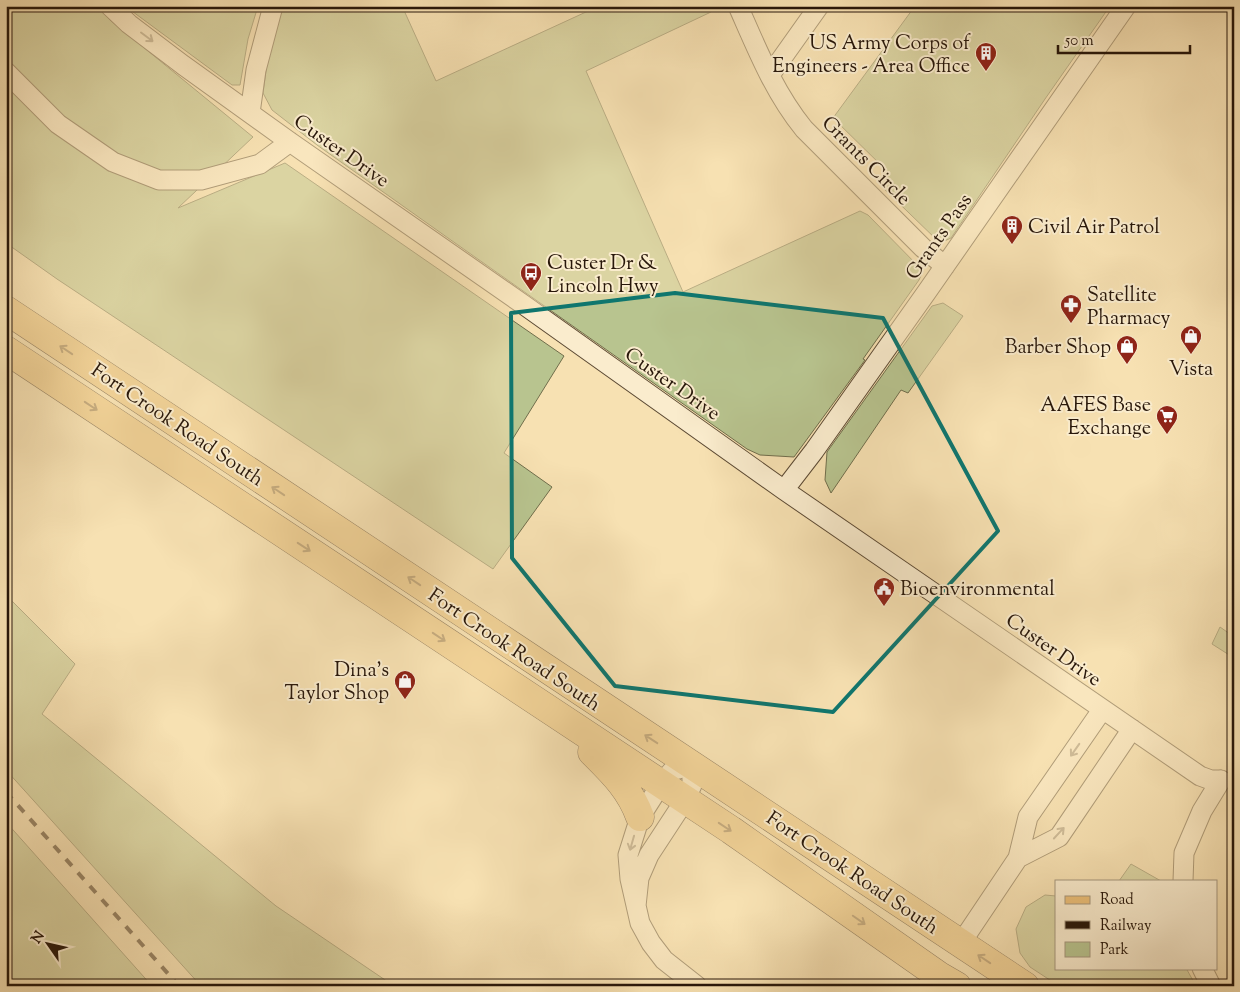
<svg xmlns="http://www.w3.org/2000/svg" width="1240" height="992" viewBox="0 0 1240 992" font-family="'Sorts Mill Goudy',serif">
	<rect width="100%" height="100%" fill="#f7e1b2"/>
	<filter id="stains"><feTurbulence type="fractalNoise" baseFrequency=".004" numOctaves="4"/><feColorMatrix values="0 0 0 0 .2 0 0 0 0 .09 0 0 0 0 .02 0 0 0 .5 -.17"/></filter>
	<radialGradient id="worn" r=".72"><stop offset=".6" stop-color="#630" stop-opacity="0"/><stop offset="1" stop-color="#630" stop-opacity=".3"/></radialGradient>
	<path fill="#b8c48f" stroke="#706e4c" d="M6 6H112L109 19 253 137 178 208 285 163 564 356 504 453 552 487 493 569 57 279 6 243Z
		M125 6H258L248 39 240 85H232Z
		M283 6H402L436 81 599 6H718L711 12 586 71 683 292 860 211 868 215 923 271 919 280 863 359 865 360 794 457 760 455 747 449 448 238 317 145 272 110 263 93 268 56Z
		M915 6H1110L1045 99 951 238 940 243 878 183 888 172 833 118Z
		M943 303 963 316 908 393 901 390 831 493 825 480 827 452 932 306Z
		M6 595 75 664 42 714 276 906 394 986H201L6 770Z
		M1220 627 1230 634 1234 628V658L1212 644Z
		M6 822 152 986H6Z
		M1131 864 1161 881H1119Z
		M1045 895 1056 896V968H1186L1196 986H1059L1030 967 1020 953 1016 929 1026 907Z"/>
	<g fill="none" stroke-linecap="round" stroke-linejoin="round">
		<g stroke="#5c4a34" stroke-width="21">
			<path id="street" d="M110 6 129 24 183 65 290 142 524 305 784 490 1200 776 1211 780H1221
				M738 6C757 49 774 92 804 129L923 248 945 266
				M6 72 58 124 113 162 159 180H201L260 164 290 142
				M770 75 819 6
				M250 113 256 70 273 6
				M784 490 814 451 926 293 1126 6
				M1018 858 1059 837 1132 729
				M1183 881 1184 853 1202 811 1221 780
				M636 906 639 878 649 855 685 800 692 785V765L672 771 661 784 640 817 628 855 630 879 640 923 651 943 664 960 697 986
				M961 943 1018 858 1028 817 1102 710
				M1202 968 1211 986"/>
		</g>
		<g stroke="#28170a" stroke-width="29">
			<path id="primary" d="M6 310 1025 986
				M6 350 731 830 938 975 957 986
				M592 752C612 772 630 789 640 817"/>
		</g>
		<use href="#street" stroke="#faeccd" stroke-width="19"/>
		<use href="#primary" stroke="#ecc079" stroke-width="28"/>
		<path stroke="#28170a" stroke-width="4" stroke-dasharray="9 9" stroke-linecap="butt" d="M6 792 179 986"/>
	</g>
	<defs><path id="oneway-shaft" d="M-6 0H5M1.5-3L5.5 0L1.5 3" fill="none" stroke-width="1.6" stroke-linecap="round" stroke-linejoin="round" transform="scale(1.25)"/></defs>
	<g stroke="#9c8c75">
		<use href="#oneway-shaft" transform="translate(147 37) rotate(37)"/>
		<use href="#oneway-shaft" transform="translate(1075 750) rotate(125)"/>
		<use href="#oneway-shaft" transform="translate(1059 833) rotate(-47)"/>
		<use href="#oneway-shaft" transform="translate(632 843) rotate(106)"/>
	</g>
	<g stroke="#8a6c42">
		<use href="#oneway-shaft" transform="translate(66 350) rotate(-146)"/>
		<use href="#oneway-shaft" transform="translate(91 406) rotate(34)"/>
		<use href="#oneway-shaft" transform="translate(278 491) rotate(-146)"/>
		<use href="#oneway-shaft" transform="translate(304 547) rotate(33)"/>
		<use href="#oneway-shaft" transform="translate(414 581) rotate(-146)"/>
		<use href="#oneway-shaft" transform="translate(439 637) rotate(34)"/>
		<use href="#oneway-shaft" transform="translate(651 739) rotate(-147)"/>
		<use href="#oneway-shaft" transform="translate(725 827) rotate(34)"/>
		<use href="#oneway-shaft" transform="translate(859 920) rotate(35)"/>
		<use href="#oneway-shaft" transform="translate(984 959) rotate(-146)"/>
	</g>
	<path d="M0 0H1240V992H0ZM675 293 883 318 998 531 833 712 615 686 512 558 511 313Z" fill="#f7e1b2" fill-opacity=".55" fill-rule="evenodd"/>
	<path fill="none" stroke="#0f766e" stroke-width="4" stroke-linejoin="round" d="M675 293 883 318 998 531 833 712 615 686 512 558 511 313Z"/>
	<defs>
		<g id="building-pin" transform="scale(1.125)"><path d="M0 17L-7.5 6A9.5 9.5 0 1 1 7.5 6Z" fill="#8f2418" stroke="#faeccd"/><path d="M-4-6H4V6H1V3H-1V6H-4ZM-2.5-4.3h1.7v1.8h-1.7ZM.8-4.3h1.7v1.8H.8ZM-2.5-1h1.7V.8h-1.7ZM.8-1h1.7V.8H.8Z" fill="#fff"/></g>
		<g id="bus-pin" transform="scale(1.125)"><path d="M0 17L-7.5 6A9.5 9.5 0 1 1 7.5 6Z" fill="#8f2418" stroke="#faeccd"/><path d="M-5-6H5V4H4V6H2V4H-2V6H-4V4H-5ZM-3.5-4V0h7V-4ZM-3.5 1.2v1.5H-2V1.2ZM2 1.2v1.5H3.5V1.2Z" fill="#fff"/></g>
		<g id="pharmacy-pin" transform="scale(1.125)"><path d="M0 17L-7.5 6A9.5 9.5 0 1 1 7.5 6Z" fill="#8f2418" stroke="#faeccd"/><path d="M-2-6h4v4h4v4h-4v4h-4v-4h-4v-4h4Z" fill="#fff"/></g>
		<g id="shop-pin" transform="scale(1.125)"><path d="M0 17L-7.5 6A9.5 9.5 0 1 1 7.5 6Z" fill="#8f2418" stroke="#faeccd"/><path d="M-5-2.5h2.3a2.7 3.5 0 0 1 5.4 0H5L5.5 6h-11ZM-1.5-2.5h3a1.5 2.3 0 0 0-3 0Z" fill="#fff"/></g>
		<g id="supermarket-pin" transform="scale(1.125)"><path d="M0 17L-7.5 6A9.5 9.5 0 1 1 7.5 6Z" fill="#8f2418" stroke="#faeccd"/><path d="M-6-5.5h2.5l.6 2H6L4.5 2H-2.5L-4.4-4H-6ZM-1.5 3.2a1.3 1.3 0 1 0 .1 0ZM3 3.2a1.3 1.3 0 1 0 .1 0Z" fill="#fff"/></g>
		<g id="civic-pin" transform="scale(1.125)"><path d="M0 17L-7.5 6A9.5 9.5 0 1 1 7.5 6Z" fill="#8f2418" stroke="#faeccd"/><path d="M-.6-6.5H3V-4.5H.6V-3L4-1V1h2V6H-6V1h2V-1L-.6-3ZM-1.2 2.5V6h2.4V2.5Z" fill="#fff"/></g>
	</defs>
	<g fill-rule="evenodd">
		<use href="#building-pin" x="986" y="53"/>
		<use href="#building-pin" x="1012" y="226"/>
		<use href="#bus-pin" x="531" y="273"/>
		<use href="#pharmacy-pin" x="1071" y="305"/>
		<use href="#shop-pin" x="1191" y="336"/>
		<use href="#shop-pin" x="1127" y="346"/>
		<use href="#supermarket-pin" x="1167" y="416"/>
		<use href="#civic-pin" x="884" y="588"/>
		<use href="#shop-pin" x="405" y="681"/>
	</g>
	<g text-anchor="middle" stroke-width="4" stroke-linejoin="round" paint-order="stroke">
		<g font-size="20" fill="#28170a" stroke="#faeccd" text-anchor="end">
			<text x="970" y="49">US Army Corps of<tspan x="970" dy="23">Engineers - Area Office</tspan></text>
			<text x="1028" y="233" text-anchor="start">Civil Air Patrol</text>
			<text x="547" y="269" text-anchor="start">Custer Dr &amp;<tspan x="547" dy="23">Lincoln Hwy</tspan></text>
			<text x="1087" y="301" text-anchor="start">Satellite<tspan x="1087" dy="23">Pharmacy</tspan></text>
			<text x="1111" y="353">Barber Shop</text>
			<text x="1191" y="375" text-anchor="middle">Vista</text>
			<text x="1151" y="411">AAFES Base<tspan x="1151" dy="23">Exchange</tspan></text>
			<text x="900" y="595" text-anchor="start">Bioenvironmental</text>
			<text x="389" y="676">Dina's<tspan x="389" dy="23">Taylor Shop</tspan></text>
		</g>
		<g font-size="20" fill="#28170a" stroke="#faeccd">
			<text transform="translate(342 150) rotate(35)" y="7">Custer Drive</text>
			<text transform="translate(867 160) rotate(45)" y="7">Grants Circle</text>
			<text transform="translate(938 236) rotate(-55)" y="7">Grants Pass</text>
			<text transform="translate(673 383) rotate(35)" y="7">Custer Drive</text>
			<text transform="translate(178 424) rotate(34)" y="7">Fort Crook Road South</text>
			<text transform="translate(515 649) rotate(34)" y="7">Fort Crook Road South</text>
			<text transform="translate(1054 649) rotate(35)" y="7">Custer Drive</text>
			<text transform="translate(853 872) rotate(34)" y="7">Fort Crook Road South</text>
		</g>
	</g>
	<rect width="1240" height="992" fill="none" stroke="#f7e1b2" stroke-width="25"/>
	<rect x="8" y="8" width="1225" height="977" fill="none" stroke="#28170a" stroke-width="2.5"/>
	<rect x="12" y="12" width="1215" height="967" fill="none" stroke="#28170a"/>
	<rect x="1055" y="880" width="162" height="90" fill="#faeccd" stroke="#a6977f"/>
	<rect x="1065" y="896" width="25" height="8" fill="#ecc079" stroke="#a6977f"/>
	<text x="1100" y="904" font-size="15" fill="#28170a">Road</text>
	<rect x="1065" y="921" width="25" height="8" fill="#28170a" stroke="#a6977f"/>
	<text x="1100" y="930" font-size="15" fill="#28170a">Railway</text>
	<rect x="1065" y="942" width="25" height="15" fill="#b8c48f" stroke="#a6977f"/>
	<text x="1100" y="954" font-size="15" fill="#28170a">Park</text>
	<g transform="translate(48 944) rotate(304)" stroke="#faeccd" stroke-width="4" paint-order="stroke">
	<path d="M0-4L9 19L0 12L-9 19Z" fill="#28170a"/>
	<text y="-8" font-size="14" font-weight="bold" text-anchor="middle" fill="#28170a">N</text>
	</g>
	<path d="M1058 45v8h132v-8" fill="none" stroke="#28170a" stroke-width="2.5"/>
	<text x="1065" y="45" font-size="15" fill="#28170a" stroke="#faeccd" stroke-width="4" paint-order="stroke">50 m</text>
	<rect width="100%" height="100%" filter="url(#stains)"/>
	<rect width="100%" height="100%" fill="url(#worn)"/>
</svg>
